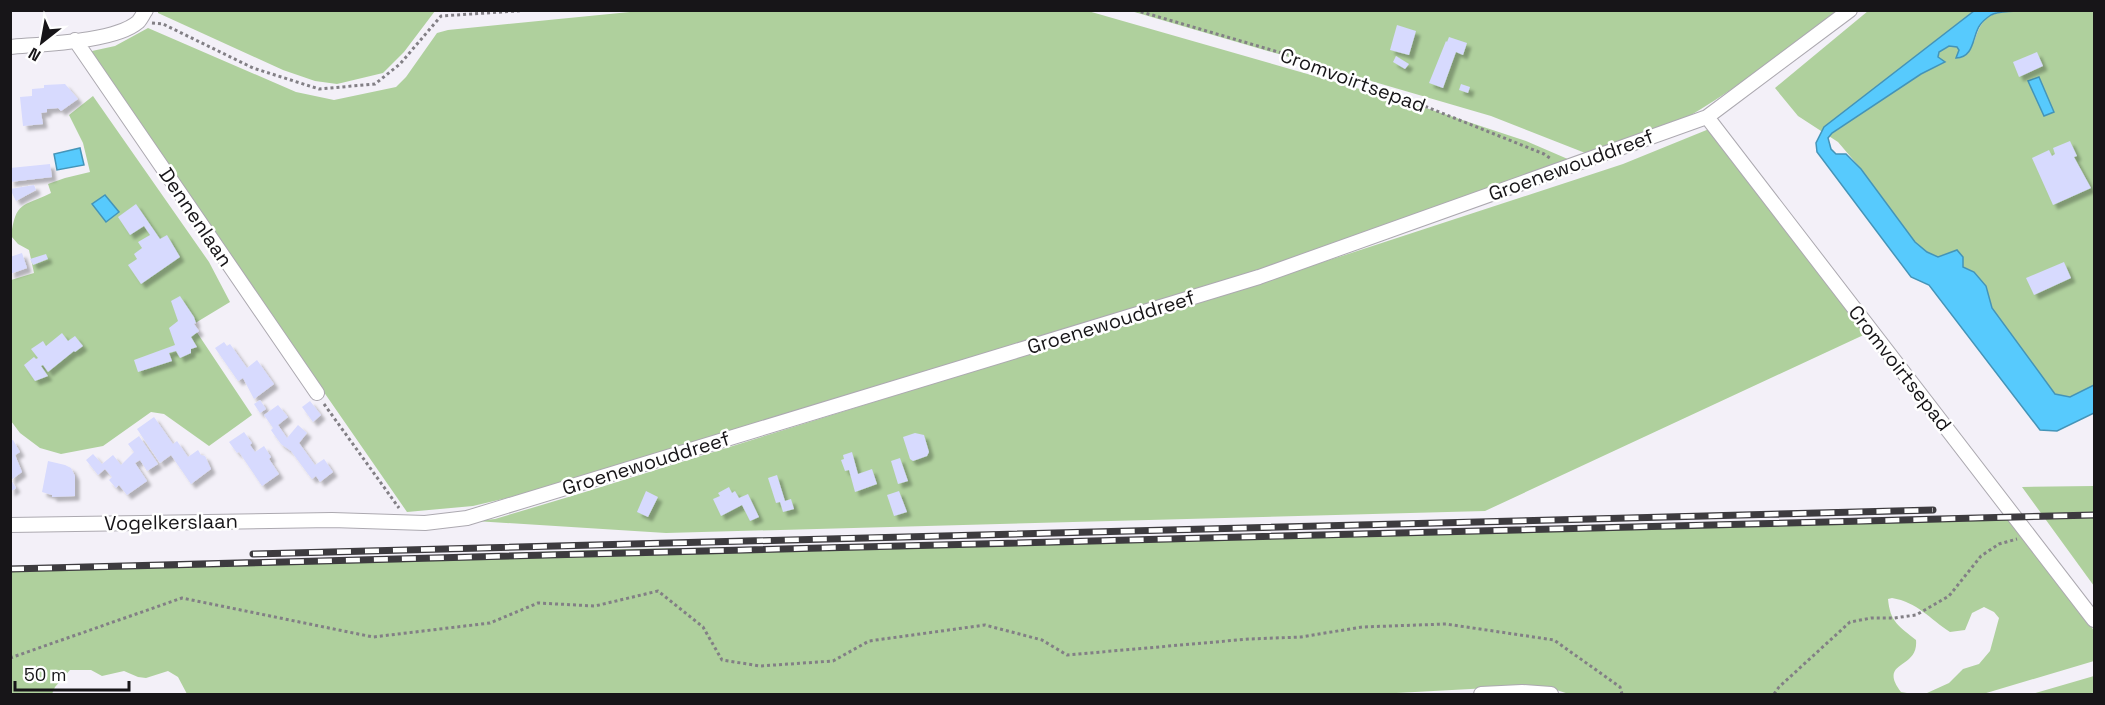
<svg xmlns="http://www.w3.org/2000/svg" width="2105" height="705" viewBox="0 0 2105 705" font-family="'Space Grotesk',sans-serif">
	<defs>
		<filter id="shadow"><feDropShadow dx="4.5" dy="4.5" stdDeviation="1.5" flood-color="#0004"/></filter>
	</defs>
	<rect width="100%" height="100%" fill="#f3f0f8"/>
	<path fill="#afd09d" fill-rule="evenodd" d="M650 10 1088 11 1426 108 1526 141 1577 163 1276 265 544 489 473 506 407 512 91 56 92 51 115 46 148 28 296 92 334 100 396 87 406 77 437 33 448 30Z
		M2016 10 2094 11V385L2070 397 2055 394 1992 308 1986 286 1974 272 1963 267V258L1938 257 1927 253 1915 242 1861 169 1838 142 1798 116 1775 88 1868 11H1974L1924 50 1921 74 1944 62 1938 57 1939 52C1945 48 1950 45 1958 47L1959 50 1974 42C1983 15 1988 14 2016 10Z
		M158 11V10L435 11 404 52 383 73 337 84 315 81 283 70 158 13Z
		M1131 11H1837C1785 51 1732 93 1674 125 1650 138 1623 147 1598 158L1491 116Z
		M93 96 209 262 230 302 192 325 252 415 209 446 164 414 151 412 103 446 61 454 40 448 20 433 11 421V280L34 273 29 250 18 244 11 236C16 201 22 207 51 193L48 184 65 178 90 172 83 143 69 115Z
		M1714 127 1870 332 1485 511 666 533 475 521 495 519 585 492 1345 255 1623 164Z
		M2094 486V586L2022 487Z
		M2012 516 2024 531 2035 532 2094 631V661L1983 694H1569L1550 688 1527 686 1378 694H187L178 677 168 671 146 678 138 677 124 671 102 676 91 670H70L55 687 52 694H11L10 567 209 563 626 549 1245 539 1864 519ZM1892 598C1917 602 1930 619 1950 632L1965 630 1972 613 1984 607 1994 612 1999 618 1990 651 1979 664 1963 669 1949 683 1927 693 1913 694 1901 692C1877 660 1919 670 1916 640 1899 626 1890 622 1888 599Z
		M2094 676V694H2032Z"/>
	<path fill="#57cafd" stroke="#4494b8" stroke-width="1.5" d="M1974 11H2016C2008 12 1998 11 1991 15 1988 17 1982 22 1980 25 1972 36 1975 57 1956 58L1959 50 1957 47 1949 46 1939 52 1938 57 1945 62 1921 74 1832 133 1828 138 1831 149 1836 154H1846L1861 169 1915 242 1927 252 1938 257 1957 250 1963 257V267L1974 272 1986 286 1992 308 2055 394 2070 397 2094 385V413L2057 431 2040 430 1929 285 1911 277 1817 152 1816 143 1824 127Z
		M2039 77 2054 112 2044 116 2028 81Z
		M80 148 84 165 57 170 54 154Z
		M105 195 119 212 106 222 92 204Z"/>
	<path fill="#d7dafe" filter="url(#shadow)" d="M1397 25 1416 31 1409 55 1390 50Z
		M1449 37 1467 43 1463 55 1456 52 1443 88 1429 83 1446 41 1447 42Z
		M2037 52 2043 66 2019 77 2013 62Z
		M1396 56 1409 64 1405 69 1393 62Z
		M65 84 78 99 61 111 58 108 47 109V112L41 113 43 124 23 126 20 97 32 96V89L44 88V85Z
		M1461 84 1470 87 1468 93 1459 90Z
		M2070 141 2077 156 2074 157 2091 188 2053 205 2032 158 2049 150 2052 156 2055 154 2053 148Z
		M50 164 52 177 10 182V168Z
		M34 185 36 190 16 201 10 189Z
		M136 204 160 239 167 235 180 257 141 284 128 265 137 259 134 254 142 248 138 242 150 235 144 226 130 235 118 217Z
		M22 253 27 268 10 274V257Z
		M46 254 48 259 33 265 30 259Z
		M2064 262 2071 278 2034 295 2026 278Z
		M180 296 194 317 196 323 194 324 199 331 191 337 197 347 191 349V353L180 358 176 351 169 353 172 361 138 372 134 360 175 345 169 328 178 321 171 301Z
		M62 333 68 341 75 336 83 346 75 352 74 351 48 372 43 365 41 366 48 376 35 381 24 365 34 357 36 359 38 358 31 349 43 341 46 346Z
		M224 342 227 346 230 344 247 368 257 360 274 384 254 399 243 378 238 381 215 348Z
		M260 400 266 409 260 413 254 404Z
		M310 401 321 415 313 422 302 407Z
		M278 405 288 417 278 425 287 438 298 425 307 433 299 443 315 465 324 459 333 472 320 482 316 476 312 479 308 474 291 451 281 444 273 433 271 430 273 428 264 415Z
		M154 417 173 444 177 441 188 457 198 450 201 455 205 456 211 469 191 484 171 455 160 463 137 429Z
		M244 432 252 443 250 445 255 452 264 446 271 457 269 459 279 474 262 486 239 452 237 453 229 442Z
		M915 433 924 435 929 452 927 456 913 461 910 459 903 437Z
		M139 436 158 464 147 471 140 460 135 463 147 481 127 495 119 485 116 488 109 480 112 477 105 469 98 475 86 460 93 454 102 464 113 455 121 465 134 452 128 444Z
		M13 440 20 452 15 455 22 472 11 480 16 488 10 492V441Z
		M852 452 858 474 872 469 877 484 855 492 849 470 845 471 841 460 844 459 843 455Z
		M900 458 908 481 898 484 891 461Z
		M48 461 65 465 71 468 75 476V496L52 497V495L42 492Z
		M777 475 785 501 791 499 794 509 783 512 780 502 776 503 768 478Z
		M729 487 732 493 735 491 739 498 748 494 759 517 750 521 742 505 721 516 713 499 720 496 718 493Z
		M646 491 658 497 648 517 637 512Z
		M899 491 907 512 894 516 887 495Z"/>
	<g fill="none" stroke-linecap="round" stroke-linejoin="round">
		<g stroke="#aca9b0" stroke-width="16">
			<path id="minor" d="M75 40 317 393
				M10 47C42 44 115 42 138 22 141 19 143 14 146 10
				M1707 117 2094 620
				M10 525 332 520 425 523 467 518 1259 277 1707 117 1850 10
				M1481 694 1522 692 1551 694"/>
		</g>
		<path stroke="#827f85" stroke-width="3" stroke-dasharray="3 3" stroke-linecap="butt" d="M1135 10 1292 56 1377 87 1544 154 1551 159
			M152 23 163 24 253 68 319 89 375 84 400 64 441 16 531 10
			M324 404 399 508
			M10 658 182 598 373 637 490 623 538 603 595 606 658 591 703 627 722 660 760 666 833 661 869 641 985 625 1042 640 1067 655 1249 639 1301 637 1362 627 1446 624 1554 640 1620 687 1622 694
			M1774 694 1779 687 1850 622 1871 618H1894L1916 615 1949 596 1981 556 1999 544 2017 539"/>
		<use href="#minor" stroke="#fff" stroke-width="14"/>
		<g stroke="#3d3b3f" stroke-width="7">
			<path id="rail" d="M253 554 1933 510
				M10 569 2094 515"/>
		</g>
		<use href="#rail" stroke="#fff" stroke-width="4.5" stroke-dasharray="14" stroke-linecap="butt"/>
	</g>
	<g text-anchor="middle" stroke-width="5" stroke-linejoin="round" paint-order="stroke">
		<g font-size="20" fill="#171518" stroke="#fff">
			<text transform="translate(1353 80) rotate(20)" y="7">Cromvoirtsepad</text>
			<text transform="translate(1571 165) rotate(-20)" y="7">Groenewouddreef</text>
			<text transform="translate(196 217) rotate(56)" y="7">Dennenlaan</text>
			<text transform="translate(1111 322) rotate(-17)" y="7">Groenewouddreef</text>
			<text transform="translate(1900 368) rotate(52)" y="7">Cromvoirtsepad</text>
			<text transform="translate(646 463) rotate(-17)" y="7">Groenewouddreef</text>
			<text transform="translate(171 522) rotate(-1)" y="7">Vogelkerslaan</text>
		</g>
	</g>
	<rect width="2105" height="705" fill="none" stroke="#171518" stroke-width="24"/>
	<g transform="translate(42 42) rotate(211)" stroke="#ffffff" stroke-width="4.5" paint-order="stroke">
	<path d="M0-4.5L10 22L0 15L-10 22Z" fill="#171518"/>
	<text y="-9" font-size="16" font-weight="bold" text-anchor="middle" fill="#171518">N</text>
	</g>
	<path d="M15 681v9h114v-9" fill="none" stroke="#171518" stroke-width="3"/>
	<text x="24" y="681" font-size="18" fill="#171518" stroke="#ffffff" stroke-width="4.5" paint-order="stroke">50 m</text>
</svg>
